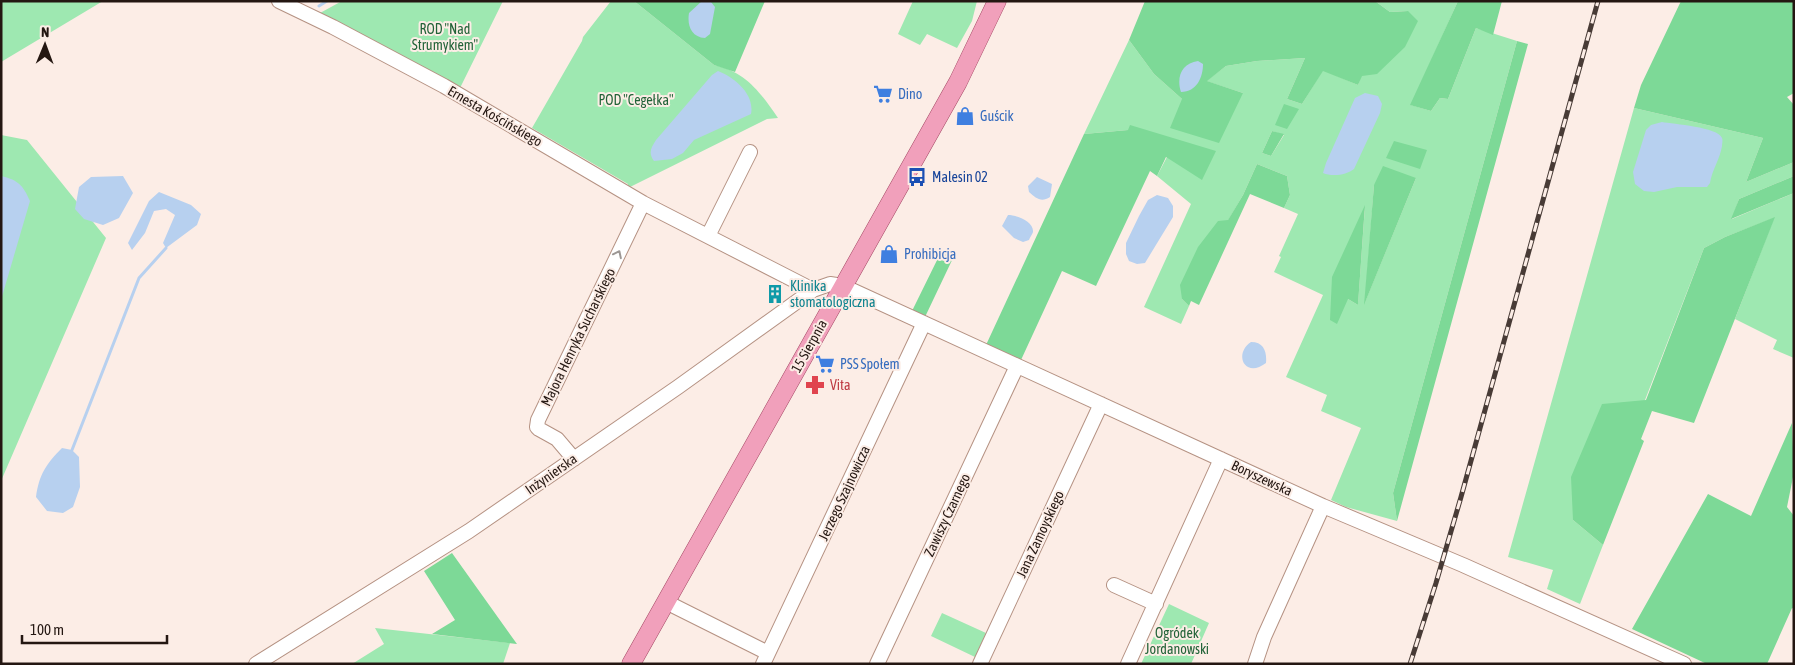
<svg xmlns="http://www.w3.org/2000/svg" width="1795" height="665" viewBox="0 0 1795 665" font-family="'Asap Condensed',sans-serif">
	<rect width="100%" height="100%" fill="#fcede6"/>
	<path fill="#9ee8b1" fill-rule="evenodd" d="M1 1H103L1 62Z
		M342 1H503L460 88 320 13Z
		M611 1H634L714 65C746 72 760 92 778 118L767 119 628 188V184L532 128 582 41 583 37Z
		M913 1H977L972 21 957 48 927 34 920 45 898 34Z
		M1375 1H1458L1411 105 1431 111 1440 98 1448 99 1476 28 1517 41 1393 493 1397 521 1346 507 1331 500 1361 428 1321 411 1327 395 1286 377 1323 295 1274 272 1281 257 1279 256 1298 214 1284 208 1290 195 1287 176 1257 164 1243 195 1182 299 1189 306 1181 324 1144 307 1191 204 1157 176 1167 157 1128 130 1084 134 1129 40 1154 74 1182 99 1243 93 1206 81 1226 66 1257 61 1305 58 1287 99 1302 104 1323 70 1358 85 1361 76 1408 11 1390 12ZM1272 131 1284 135 1271 156 1262 153ZM1416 178 1365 302V303L1374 185ZM1365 206 1358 304V305L1348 299Z
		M1634 108 1763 138 1746 182 1794 162V176L1739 199 1732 219 1794 193V358L1773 349 1777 340 1735 319 1774 218 1725 237 1704 248 1645 400 1573 520 1603 545 1580 604 1547 589 1553 570 1508 557Z
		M1 135 27 140 106 238 1 481Z
		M1169 604 1209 623 1191 664H1141Z
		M942 613 986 633 975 657 931 636Z
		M375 628 510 643 503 664H352L384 644Z"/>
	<path fill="#7dd997" d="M634 1H765L735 72 714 65Z
		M1145 1H1375L1390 12 1408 11 1418 21 1405 47 1377 74 1362 76 1358 85 1323 71 1302 104 1287 99 1305 58 1257 61 1226 66 1207 81 1243 93 1219 143 1170 128 1182 99 1154 74 1129 40Z
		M1458 1H1502L1493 35 1476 28 1448 99 1440 98 1431 111 1410 105Z
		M1681 1H1794V93L1787 97 1794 105V162L1746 182 1763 138 1634 108 1641 85Z
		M1517 41 1528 44 1397 521 1393 493Z
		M1284 104 1299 109 1287 129 1275 125Z
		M1130 125 1216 151 1202 180 1166 157 1157 176 1150 171 1096 286 1062 271 1021 360 986 345 1084 134 1128 130Z
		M1272 131 1284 134 1271 156 1262 153Z
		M1394 141 1427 150 1420 169 1386 158Z
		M1257 164 1287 176 1290 195 1284 208 1250 194 1199 305 1191 301 1189 306 1182 299 1180 285 1198 247 1218 221 1228 220 1243 195Z
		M1383 166 1416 178 1364 305 1374 185Z
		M1794 176V193L1731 219 1739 199Z
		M1365 205 1358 305 1348 299 1337 324 1330 320 1332 277Z
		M1775 217 1694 423 1652 411 1641 439 1644 441 1603 545 1573 520 1571 477 1602 404 1646 400 1704 248 1725 237Z
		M942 250 954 256 925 317 912 311Z
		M1792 423 1794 472 1787 507 1794 516V609L1792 608 1767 664H1707L1632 629 1708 494 1751 516Z
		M452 553 517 644 432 634 455 620 424 571Z"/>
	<path fill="#b7d0ef" d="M702 1 711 2 715 7 710 34 705 38C691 37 687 25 689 13Z
		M1198 61 1203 64C1203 77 1197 92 1181 92 1176 77 1182 63 1198 61Z
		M718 71C734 77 755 94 751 114L694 140 683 153 672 159 654 161C648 153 651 148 656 140L712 75Z
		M1365 93 1378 96 1382 104 1380 113 1354 169C1347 175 1332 177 1323 173L1326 163 1355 98Z
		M1662 122C1673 124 1718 127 1722 138 1723 140 1722 144 1722 146 1720 159 1712 170 1710 183L1707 187H1677L1654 192 1644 191 1635 184 1633 172 1646 130 1651 125Z
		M1 176C18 180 23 185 30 201L1 300Z
		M123 176 133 193 119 218 103 225 84 219 75 209 79 187 91 177Z
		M1037 177 1052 184 1050 197C1041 203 1036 198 1029 192L1028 186Z
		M159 192 191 205 201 214 197 225 166 248 163 243 175 215 166 209 154 211 145 233 132 250 128 243 149 201Z
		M1157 195 1168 198 1173 206V217L1145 263 1137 264 1129 261 1126 254V243L1139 216 1148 200Z
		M1008 215C1016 215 1034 221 1033 232 1033 233 1029 239 1029 240L1023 242 1014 238 1002 226Z
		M1251 342C1264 342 1267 352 1266 363 1245 379 1233 354 1251 342Z
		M62 448 72 450 79 457 80 487 73 507 63 513 47 511 36 497C39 475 46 464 62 448Z"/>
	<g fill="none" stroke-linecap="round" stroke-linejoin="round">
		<path stroke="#b7d0ef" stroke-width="3" d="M319 6 327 1
			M72 450 139 278 166 248"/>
		<g stroke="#b59283" stroke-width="16">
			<path id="minor" d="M279 1 333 27 444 86 643 203 813 290
				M708 236 750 152
				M574 459 557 439 539 429 537 427 538 420 643 203
				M1114 585 1156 604
				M666 602 768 653
				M256 664 469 531 678 387 813 290 830 284 843 286 1323 506 1463 565 1684 664
				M763 664 924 323
				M877 664 1017 366
				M980 664 1101 404
				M1128 664 1221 459
				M1255 664 1264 637 1323 506"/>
		</g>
		<g stroke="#a34763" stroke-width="19">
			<path id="major" d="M631 664 958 82 997 1"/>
		</g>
		<use href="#minor" stroke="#fff" stroke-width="14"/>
		<use href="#major" stroke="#f1a0bb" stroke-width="18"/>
		<g stroke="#483b36" stroke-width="5">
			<path id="rail" d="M1410 664 1436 583 1461 497 1598 1"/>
		</g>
		<use href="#rail" stroke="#fcede6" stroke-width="3" stroke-dasharray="9" stroke-linecap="butt"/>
	</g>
	<defs><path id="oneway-chevron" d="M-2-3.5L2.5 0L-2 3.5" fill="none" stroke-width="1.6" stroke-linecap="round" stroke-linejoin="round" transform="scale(1.25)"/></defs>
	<use stroke="#9c9794" href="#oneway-chevron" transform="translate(618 254) rotate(-64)"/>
	<defs>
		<g id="supermarket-bare" transform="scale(1.5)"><path d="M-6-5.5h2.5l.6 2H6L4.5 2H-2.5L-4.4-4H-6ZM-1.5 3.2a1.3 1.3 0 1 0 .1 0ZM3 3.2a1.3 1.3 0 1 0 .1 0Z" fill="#3f7fe0" stroke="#fcede6" stroke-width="2.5" paint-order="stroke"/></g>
		<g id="shop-bare" transform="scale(1.5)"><path d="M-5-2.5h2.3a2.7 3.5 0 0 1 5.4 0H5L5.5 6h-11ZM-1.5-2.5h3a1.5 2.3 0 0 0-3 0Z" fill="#3f7fe0" stroke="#fcede6" stroke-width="2.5" paint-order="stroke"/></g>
		<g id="bus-bare" transform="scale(1.5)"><path d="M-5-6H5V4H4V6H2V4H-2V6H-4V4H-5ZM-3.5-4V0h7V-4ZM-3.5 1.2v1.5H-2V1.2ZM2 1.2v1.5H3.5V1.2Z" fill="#1a4fb4" stroke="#fcede6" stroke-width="2.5" paint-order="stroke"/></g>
		<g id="building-bare" transform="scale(1.5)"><path d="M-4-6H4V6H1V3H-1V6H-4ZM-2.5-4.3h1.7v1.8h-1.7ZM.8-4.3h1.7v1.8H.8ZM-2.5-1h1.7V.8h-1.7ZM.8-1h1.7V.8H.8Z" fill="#0f9aa8" stroke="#fcede6" stroke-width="2.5" paint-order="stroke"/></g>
		<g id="pharmacy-bare" transform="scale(1.5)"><path d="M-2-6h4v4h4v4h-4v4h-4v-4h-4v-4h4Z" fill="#e0444e" stroke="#fcede6" stroke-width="2.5" paint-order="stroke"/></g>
	</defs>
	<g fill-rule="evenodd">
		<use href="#supermarket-bare" x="883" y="94"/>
		<use href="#shop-bare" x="965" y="116"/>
		<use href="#bus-bare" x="917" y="177"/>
		<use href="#shop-bare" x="889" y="254"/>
		<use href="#building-bare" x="775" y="294"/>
		<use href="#supermarket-bare" x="825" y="364"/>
		<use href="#pharmacy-bare" x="815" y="385"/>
	</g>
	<g text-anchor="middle" stroke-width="4" stroke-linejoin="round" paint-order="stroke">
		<g font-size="14" fill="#226338" stroke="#fcede6">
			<text x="445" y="34">ROD "Nad<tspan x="445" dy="16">Strumykiem"</tspan></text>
			<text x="636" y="105">POD "Cegełka"</text>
			<text x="1177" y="638">Ogródek<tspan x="1177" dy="16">Jordanowski</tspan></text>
		</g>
		<g font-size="14" fill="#366cbe" stroke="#fcede6" text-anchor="start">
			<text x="898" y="99">Dino</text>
			<text x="980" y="121">Guścik</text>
			<text x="904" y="259">Prohibicja</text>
			<text x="840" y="369">PSS Społem</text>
		</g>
		<g font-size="14" fill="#241712" stroke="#fcede6">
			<text transform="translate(495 116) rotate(30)" y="5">Ernesta Kościńskiego</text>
			<text transform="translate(578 337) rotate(-64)" y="5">Majora Henryka Sucharskiego</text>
			<text transform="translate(809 346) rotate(-61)" y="5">15 Sierpnia</text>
			<text transform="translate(551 474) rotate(-35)" y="5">Inżynierska</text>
			<text transform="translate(1262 478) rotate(25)" y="5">Boryszewska</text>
			<text transform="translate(844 493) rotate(-65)" y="5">Jerzego Szajnowicza</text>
			<text transform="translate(947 515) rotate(-65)" y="5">Zawiszy Czarnego</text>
			<text transform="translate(1040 534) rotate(-65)" y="5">Jana Zamoyskiego</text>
		</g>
		<g font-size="14" fill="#164399" stroke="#fcede6" text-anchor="start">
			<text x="932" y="182">Malesin 02</text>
		</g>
		<g font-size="14" fill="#0d838f" stroke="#fcede6" text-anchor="start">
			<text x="790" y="291">Klinika<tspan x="790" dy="16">stomatologiczna</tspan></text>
		</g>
		<g font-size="14" fill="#be3a42" stroke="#fcede6" text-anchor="start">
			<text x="830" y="390">Vita</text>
		</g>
	</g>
	<rect width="1795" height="665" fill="none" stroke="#241712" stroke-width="5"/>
	<g transform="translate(45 45) rotate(1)" stroke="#fcede6" stroke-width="4" paint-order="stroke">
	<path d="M0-4L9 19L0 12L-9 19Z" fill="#241712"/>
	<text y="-8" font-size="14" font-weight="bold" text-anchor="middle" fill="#241712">N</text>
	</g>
	<path d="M22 635v8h145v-8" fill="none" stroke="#241712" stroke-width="2.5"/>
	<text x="30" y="635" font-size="15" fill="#241712" stroke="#fcede6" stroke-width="4" paint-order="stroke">100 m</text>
</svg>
